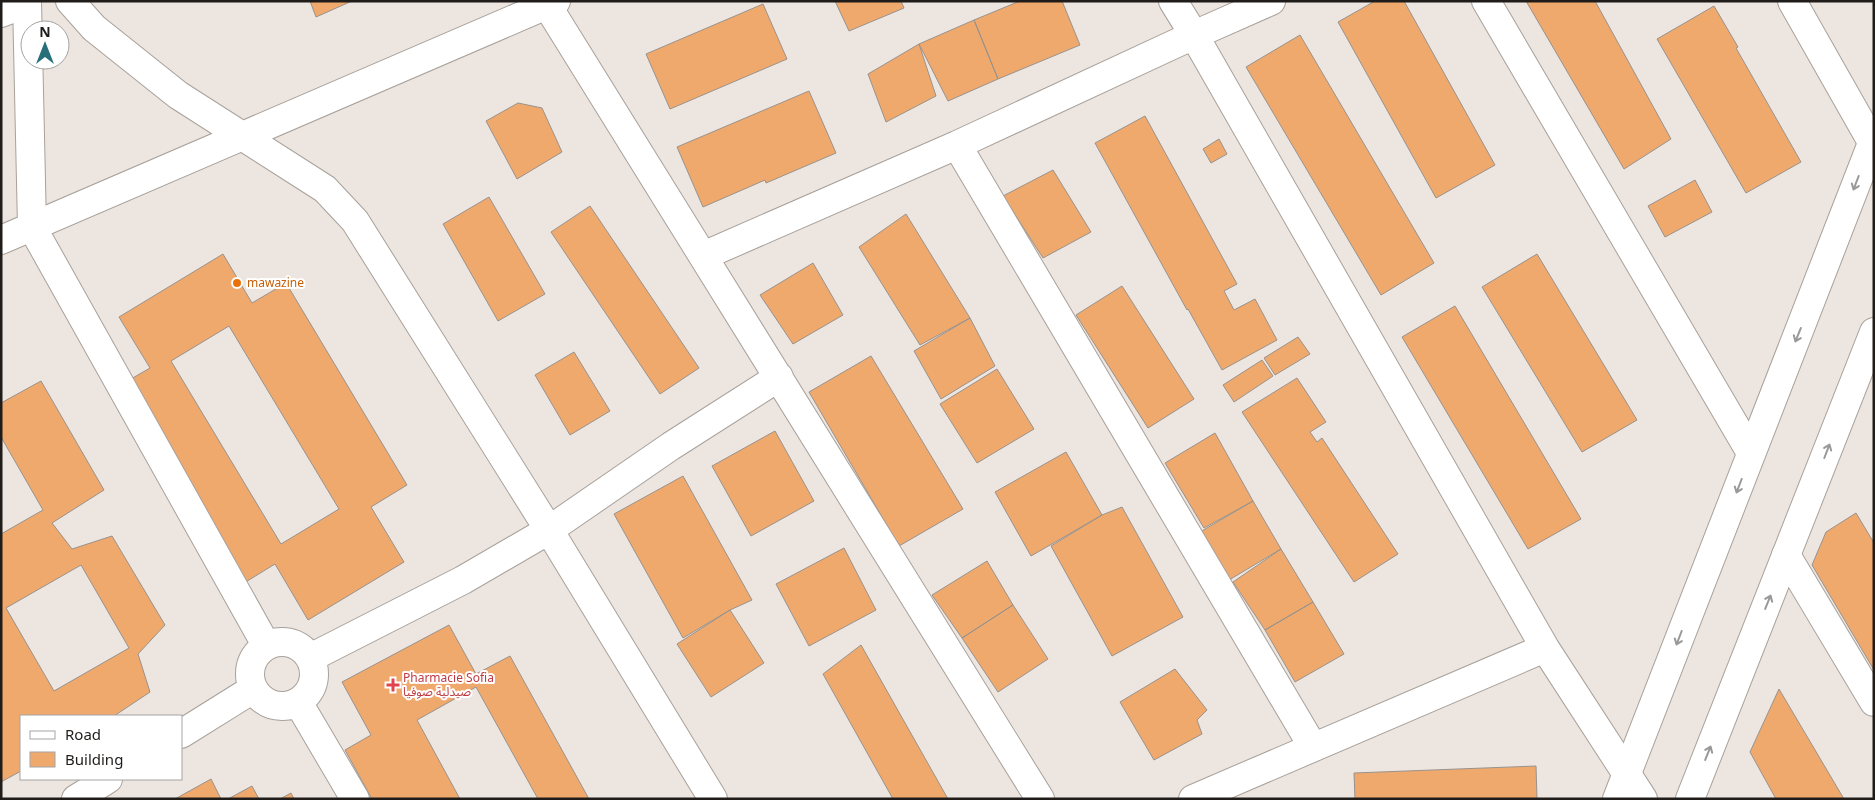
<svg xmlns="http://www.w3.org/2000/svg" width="1875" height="800" viewBox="0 0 1875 800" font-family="Georgia,'Noto Sans Arabic',serif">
	<rect width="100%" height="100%" fill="#ede5df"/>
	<path fill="#f0a96d" stroke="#99928c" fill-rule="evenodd" d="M310 1H352L316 17Z
		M835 1H901L904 8 849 31Z
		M1020 1H1062L1080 45 998 79 974 20Z
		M1375 1H1404L1495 165 1436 198 1338 22Z
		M1526 1H1595L1671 139 1624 169Z
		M763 4 787 59 670 109 646 54Z
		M1714 6 1738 47 1736 48 1801 162 1746 193 1657 39Z
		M974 20 998 79 948 101 919 44Z
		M1300 35 1434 263 1381 295 1246 67Z
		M919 44 936 96 886 122 868 74Z
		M809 91 836 153 766 183 765 180 703 207 677 147Z
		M518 103 542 108 562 152 517 179 486 121Z
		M1145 116 1237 284 1224 291 1234 310 1255 299 1277 340 1222 370 1188 309 1187 310 1095 143Z
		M1219 139 1227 154 1211 163 1203 149Z
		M1053 170 1091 232 1043 258 1003 196Z
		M1695 180 1712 212 1665 237 1648 206Z
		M489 197 545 294 498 321 443 224Z
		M590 206 699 368 660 394 551 232Z
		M906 214 970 318 920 345 859 247Z
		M223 254 252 303 286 283 407 485 371 507 404 562 308 620 275 564 244 583 124 383 150 368 119 317ZM229 326 339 509 281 544 171 361Z
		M1537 254 1637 420 1582 452 1482 287Z
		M813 263 843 315 793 344 760 295Z
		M1122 286 1194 399 1148 428 1076 315Z
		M1455 306 1581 519 1528 549 1402 337Z
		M970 318 995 366 941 399 914 351Z
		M1298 337 1310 354 1275 375 1264 358Z
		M574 352 610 411 570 435 535 375Z
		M871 356 963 509 899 546 809 392Z
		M1262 360 1273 376 1234 402 1223 385Z
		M997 369 1034 429 977 463 940 404Z
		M1297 378 1326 422 1310 432 1317 442 1322 438 1398 554 1354 582 1242 412Z
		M41 381 104 490 52 523 72 549 112 536 165 625 138 654 150 692 114 716H21V771L1 782V534L43 510 1 437V403ZM81 565 129 648 54 691 6 608Z
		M775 431 814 501 751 536 712 466Z
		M1215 433 1253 501 1204 528 1165 463Z
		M1066 452 1102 515 1031 556 995 492Z
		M683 476 752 600 730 610 683 638 614 514Z
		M1253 501 1281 549 1224 583 1195 535Z
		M1122 507 1183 617 1112 656 1051 546 1102 515Z
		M1856 513 1874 543V670L1812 565 1826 532Z
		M844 548 876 610 809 646 776 584Z
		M1281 549 1313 602 1265 630 1233 582Z
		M987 561 1013 605 962 638 932 595Z
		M1313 602 1344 654 1295 682 1265 630Z
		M1013 605 1048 659 998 692 962 638Z
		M730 610 764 663 711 697 677 644Z
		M449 625 476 674 510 656 589 799H538L476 687 417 720 460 799H372L345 750 371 735 342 682Z
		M861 645 948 799H893L823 674Z
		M1175 669 1207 710 1197 720 1202 734 1154 760 1120 702Z
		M1779 689 1844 799H1776L1750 752Z
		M1536 766 1537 799H1355L1354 773Z
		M211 779 221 799H175Z
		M252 786 259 799H228Z
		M291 793 294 799H280Z"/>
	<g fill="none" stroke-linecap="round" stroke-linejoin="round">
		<g stroke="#a8a19b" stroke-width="30">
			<path id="street" d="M27 1 32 227 266 645
				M1173 1 1194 35 1545 648 1643 799
				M1486 1 1751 453
				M1792 1 1872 142
				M547 5 1040 799
				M1 13 27 3
				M957 145 1313 747
				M703 256 957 145 1194 35 1271 1
				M1786 555 1874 702
				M250 674a32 32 0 1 1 64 0a32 32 0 1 1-64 0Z
				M310 658 463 580 549 530 671 446 779 377
				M298 702 355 799
				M181 734 253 689
				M76 799 108 779
				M1193 799 1545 648"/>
		</g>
		<g stroke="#a8a19b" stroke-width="30">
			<path id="secondary" d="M70 1 94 28 178 95 325 189 355 221 549 530 713 799
				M1 240 556 1
				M1617 799 1874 138
				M1690 799 1874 332"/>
		</g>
		<use href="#street" stroke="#fff" stroke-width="28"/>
		<use href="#secondary" stroke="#fff" stroke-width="28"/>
	</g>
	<defs><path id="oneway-shaft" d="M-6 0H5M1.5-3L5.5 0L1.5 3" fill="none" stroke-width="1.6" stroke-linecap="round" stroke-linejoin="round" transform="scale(1.25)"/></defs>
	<g stroke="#9a9998">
		<use href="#oneway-shaft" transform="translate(1856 183) rotate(111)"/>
		<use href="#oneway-shaft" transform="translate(1798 335) rotate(112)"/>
		<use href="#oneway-shaft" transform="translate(1827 451) rotate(-69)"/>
		<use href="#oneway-shaft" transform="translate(1739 486) rotate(111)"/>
		<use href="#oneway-shaft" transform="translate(1768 602) rotate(-68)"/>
		<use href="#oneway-shaft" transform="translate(1679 638) rotate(111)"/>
		<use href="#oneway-shaft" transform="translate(1708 753) rotate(-68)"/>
	</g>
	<circle fill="#e8710a" stroke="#fff" stroke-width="2" cx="237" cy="283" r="5"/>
	<path fill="#e0444e" stroke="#fff" stroke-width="2" d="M390.5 677.5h5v5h5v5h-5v5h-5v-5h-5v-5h5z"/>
	<g text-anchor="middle" stroke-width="4" stroke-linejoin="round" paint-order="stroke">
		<g font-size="12" fill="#c56008" stroke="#fff" text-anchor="start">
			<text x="247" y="287">mawazine</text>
		</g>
		<g font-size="12" fill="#be3a42" stroke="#fff" text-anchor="start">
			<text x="403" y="682">Pharmacie Sofia<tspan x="403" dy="14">صيدلية صوفيا</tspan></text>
		</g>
	</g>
	<rect width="1875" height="800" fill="none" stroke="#1f1c1a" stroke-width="5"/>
	<rect x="20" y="715" width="162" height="65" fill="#ffffff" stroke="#a5a4a3"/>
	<rect x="30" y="731" width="25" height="8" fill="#ffffff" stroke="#a5a4a3"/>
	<text x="65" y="740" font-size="15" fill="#1f1c1a">Road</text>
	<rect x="30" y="752" width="25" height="15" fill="#f0a96d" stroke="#a5a4a3"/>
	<text x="65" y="765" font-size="15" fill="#1f1c1a">Building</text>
	<g transform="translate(45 45)"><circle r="24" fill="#ffffff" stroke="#a5a4a3"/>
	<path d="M0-4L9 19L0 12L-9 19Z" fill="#276f7a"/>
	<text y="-8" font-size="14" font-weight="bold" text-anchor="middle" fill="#1f1c1a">N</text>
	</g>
</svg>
